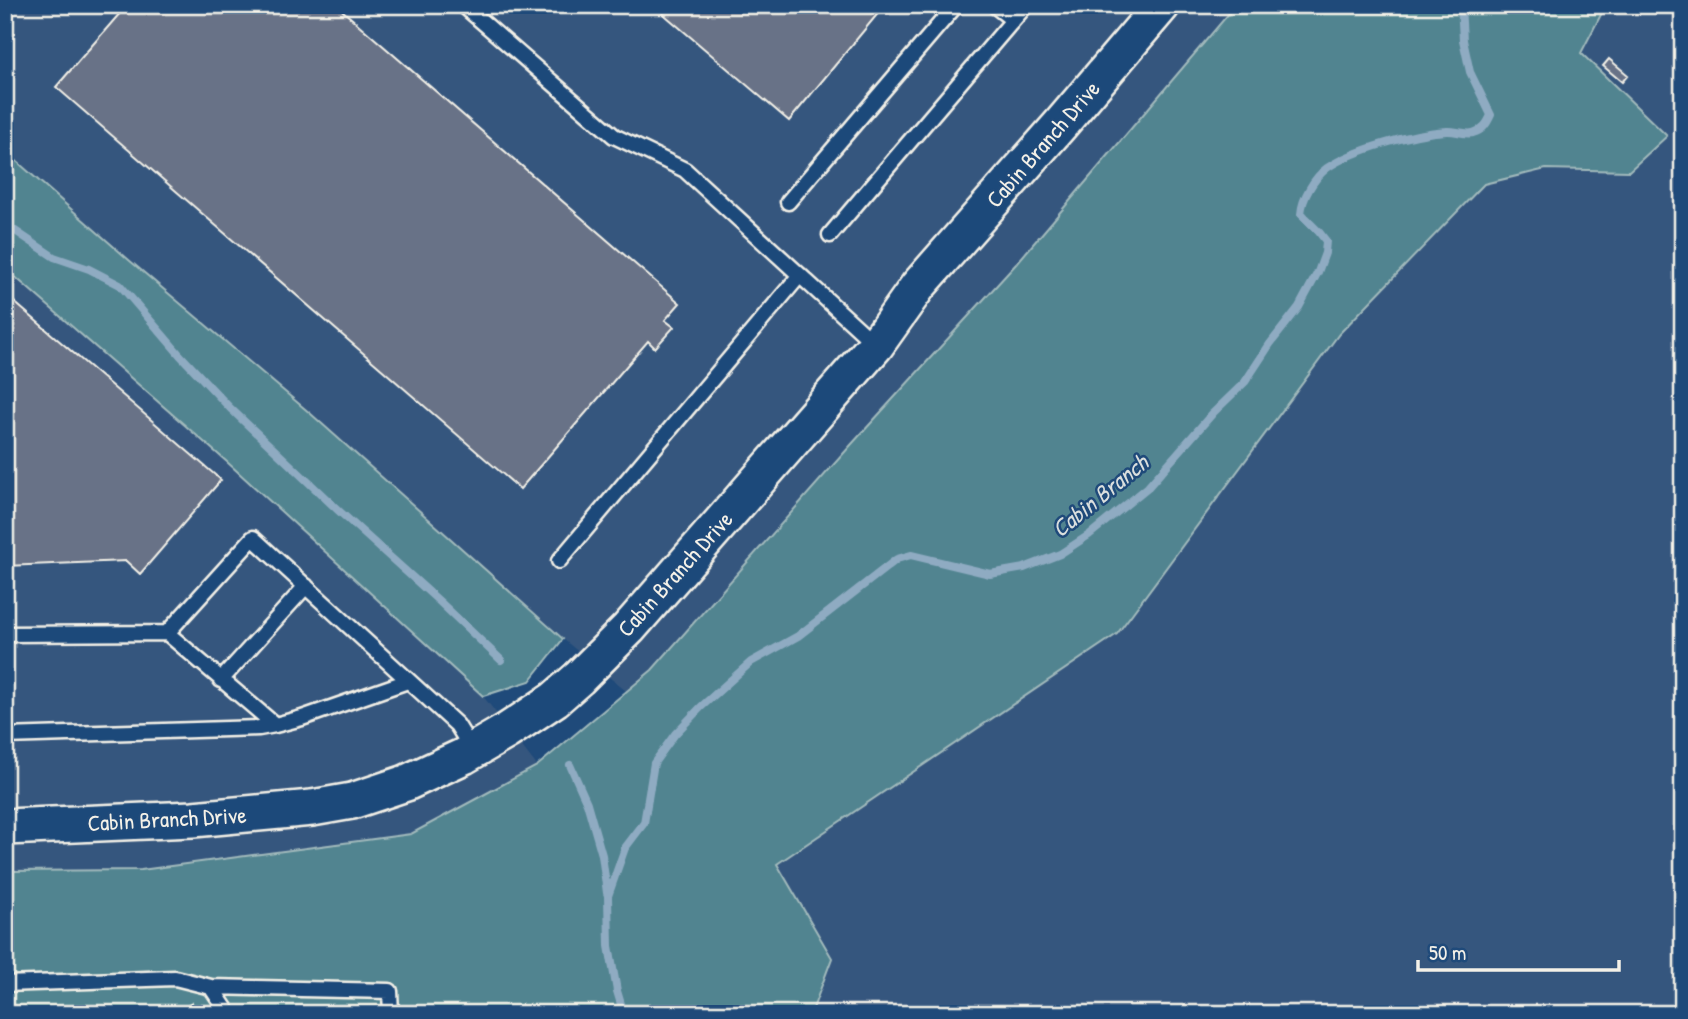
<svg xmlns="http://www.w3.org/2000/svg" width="1688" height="1019" viewBox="0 0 1688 1019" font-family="'Patrick Hand',sans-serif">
	<rect width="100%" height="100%" fill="#1f4a7a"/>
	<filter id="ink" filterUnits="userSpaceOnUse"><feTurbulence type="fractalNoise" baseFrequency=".0143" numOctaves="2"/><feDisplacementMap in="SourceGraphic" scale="14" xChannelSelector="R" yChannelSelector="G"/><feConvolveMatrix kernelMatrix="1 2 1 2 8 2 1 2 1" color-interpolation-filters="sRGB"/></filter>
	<g filter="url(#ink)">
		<path fill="#35567e" d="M5 5H1236L1017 263 851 445 652 670 626 691 563 639 311 414 129 260 5 151Z
			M1606 5H1683V1014H811L832 958 776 865 1117 634 1339 334 1484 184 1546 168 1628 171 1666 136 1581 52Z
			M5 268 227 462 483 696 537 766 411 834 141 870 5 871Z"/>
		<path fill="#518490" stroke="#a2babc" stroke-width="2" d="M1236 5H1606L1581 53 1667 136 1629 171 1546 169 1484 184 1339 334 1117 634 777 864 832 958 811 1014H5V871L141 870 411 834 537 766 652 670 851 445 1017 263Z
			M5 151 129 260 311 414 563 639 530 681 483 696 227 462 5 268Z"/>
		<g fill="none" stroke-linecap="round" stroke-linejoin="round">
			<path stroke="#8fabc2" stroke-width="8" d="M5 224 54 257 89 269 120 285 180 355 230 408 339 511 440 602 501 660
				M570 765 587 803 602 855 607 893
				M624 1014 617 991 609 946 608 896 625 848 644 823 654 763 675 734 701 707 751 662 798 636 897 559 911 555 990 574 1024 568 1060 554 1089 535 1148 487 1213 413 1245 382 1270 344 1299 307 1318 272 1325 253 1326 241 1319 232 1301 214C1302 198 1314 178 1327 168 1353 150 1414 133 1446 131 1455 130 1465 135 1473 133 1483 130 1487 124 1491 115L1470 72 1463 40 1461 5"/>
		</g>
		<path fill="#677287" stroke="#f4f1e8" stroke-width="2" d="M127 5H336L680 303 665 320 674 327 655 348 648 341 520 489 56 87Z
			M653 5H885L789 121Z
			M1609 59 1628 75 1622 82 1603 66Z
			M5 294 221 480 140 574 126 561 5 566Z
			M192 1003 199 1014H175Z"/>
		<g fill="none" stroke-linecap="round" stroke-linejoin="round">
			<g stroke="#f4f1e8" stroke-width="19">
				<path id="service" d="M463 5 614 136 685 170 875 344
					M994 5 1013 20
					M788 202 956 5
					M830 235 1026 5
					M559 561 800 275
					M167 633 275 725
					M5 634 167 633 253 538 457 725 473 751
					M221 680 306 586
					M5 736 259 728 275 725 302 718 408 681
					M5 984 175 978 211 987 229 1014
					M211 987 390 991 391 1014"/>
			</g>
			<g stroke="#f4f1e8" stroke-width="40">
				<path id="tertiary" d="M5 827 193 819 312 808 352 801 406 783 464 756 507 731 555 699 579 678 629 628 876 345 918 286 1060 125 1162 5"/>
			</g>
			<use href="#service" stroke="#1f4a7a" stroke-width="14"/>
			<use href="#tertiary" stroke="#1f4a7a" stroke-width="35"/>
		</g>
	</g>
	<g text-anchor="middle" stroke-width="5" stroke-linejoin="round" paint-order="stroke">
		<g font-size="23" fill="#f4f1e8" stroke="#1f4a7a">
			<text transform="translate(1043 144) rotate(-49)" y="8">Cabin Branch Drive</text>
			<text transform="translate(675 574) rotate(-48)" y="8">Cabin Branch Drive</text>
			<text transform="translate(167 819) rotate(-3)" y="8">Cabin Branch Drive</text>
		</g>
		<g font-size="24" font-style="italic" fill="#dbdfde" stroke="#1f4a7a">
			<text transform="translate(1100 496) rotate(-39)" y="8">Cabin Branch</text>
		</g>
	</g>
	<rect width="1688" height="1019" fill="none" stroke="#1f4a7a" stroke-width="28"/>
	<rect x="14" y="14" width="1660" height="991" fill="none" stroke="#f4f1e8" stroke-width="2.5" filter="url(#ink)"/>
	<path d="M1418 960v10h201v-10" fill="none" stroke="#f4f1e8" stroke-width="3.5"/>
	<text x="1429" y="960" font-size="21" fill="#f4f1e8" stroke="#1f4a7a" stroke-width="5" paint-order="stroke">50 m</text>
</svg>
